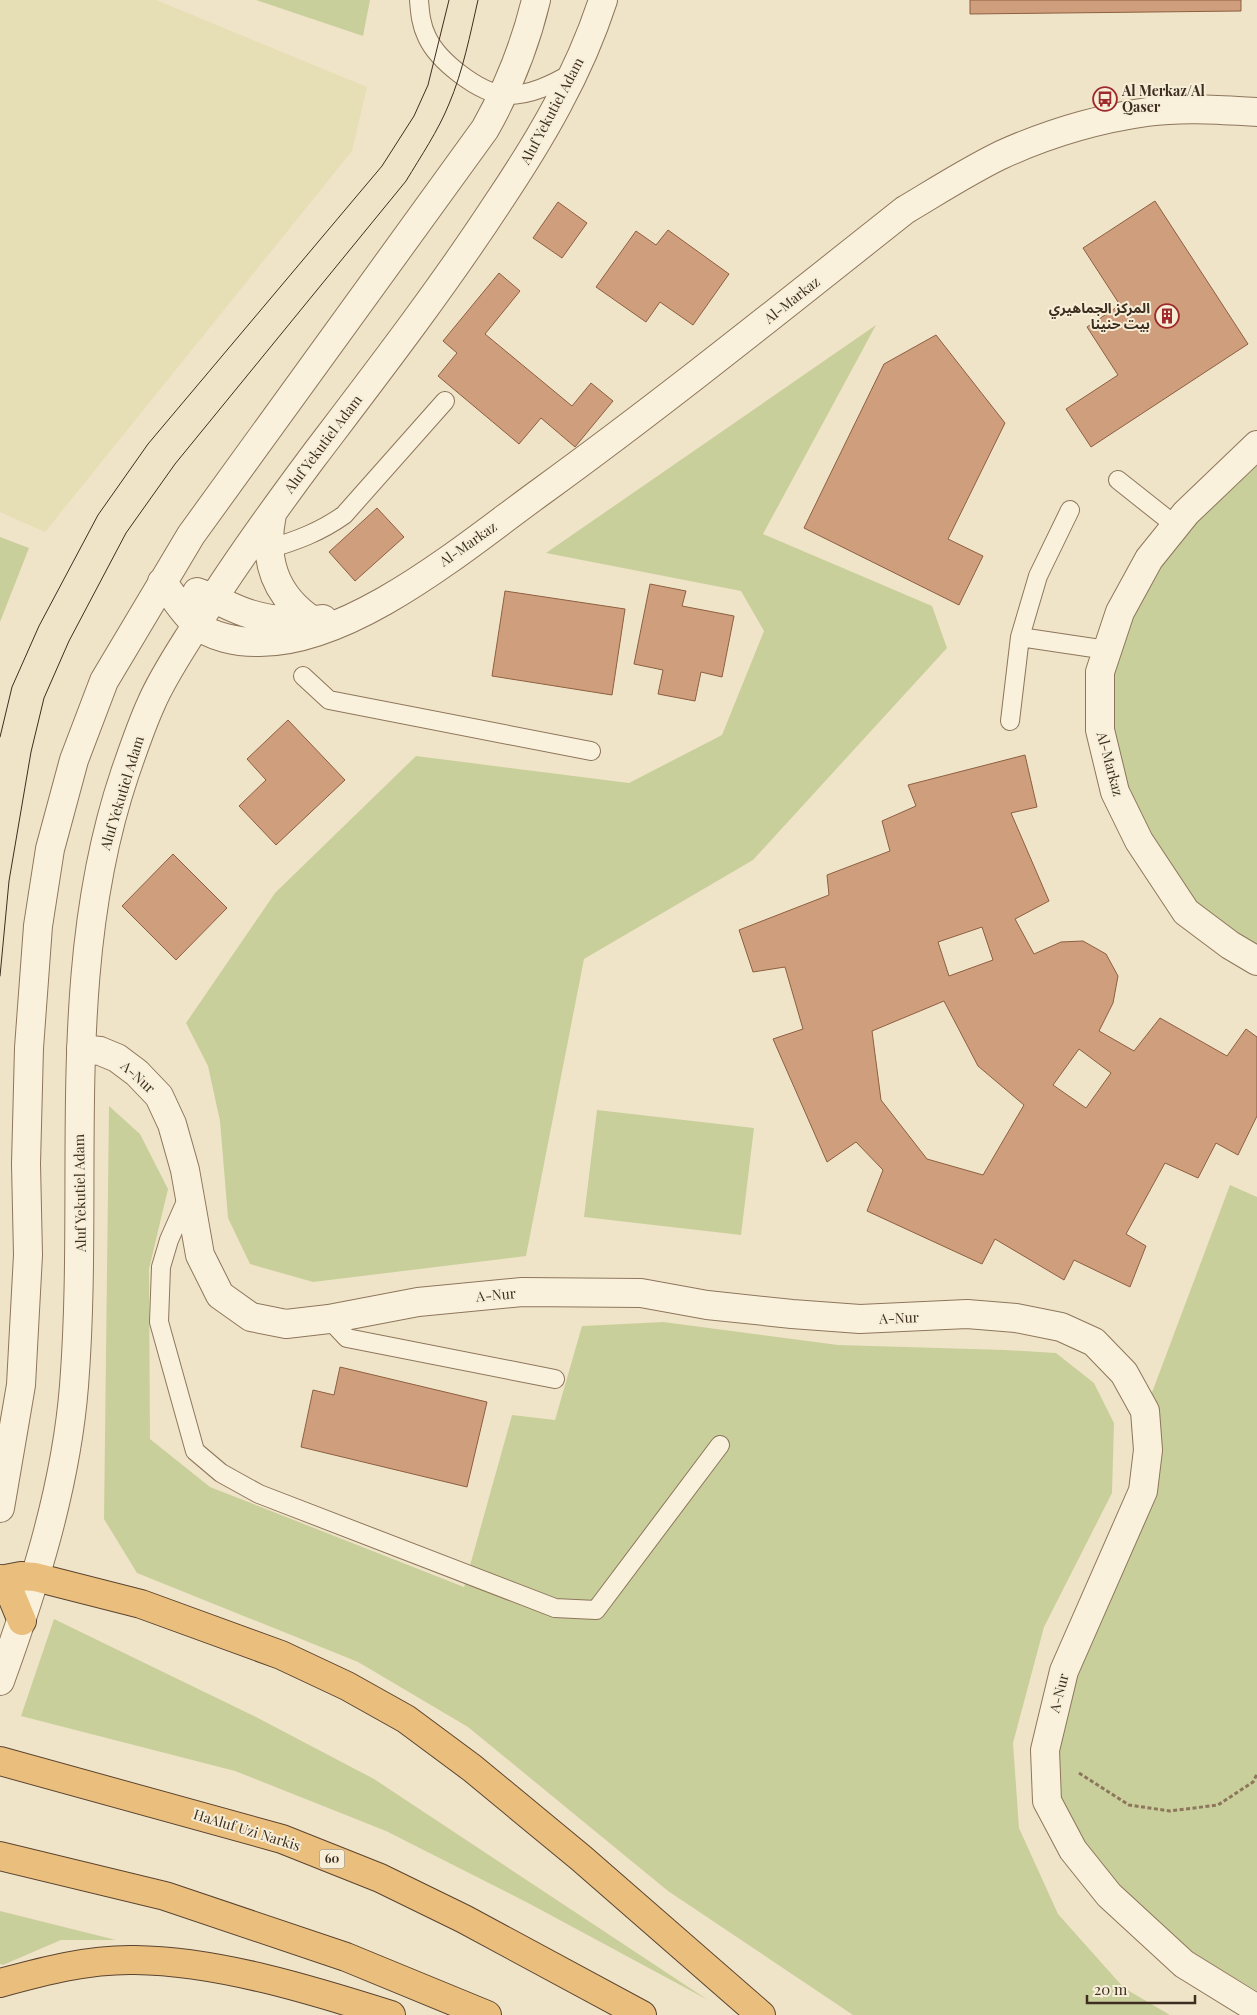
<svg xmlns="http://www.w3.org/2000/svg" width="1257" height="2015" viewBox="0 0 1257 2015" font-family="'Playfair Display','Noto Sans Arabic',serif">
	<rect width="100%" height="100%" fill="#f0e4c8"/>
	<path fill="#e6deb5" d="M0 0H156L367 87 352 151 45 532 0 512Z"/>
	<path fill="#c9cf9b" d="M256 0H370L363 36Z
		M876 325 763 534 932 606 947 648 753 860 584 959 526 1256 313 1282 250 1264 228 1218 220 1121 208 1066 186 1023 275 893 416 756 629 783 722 735 764 631 741 591 546 553Z
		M1257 446V959L1186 912 1139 841 1100 672 1129 595Z
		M0 537 29 548 0 622Z
		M109 1106 140 1134 168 1189 149 1269 150 1439 210 1487 464 1587 512 1415 555 1420 582 1326 663 1322 838 1345 1006 1350 1056 1353 1094 1383 1114 1423 1112 1493 1044 1627 1013 1743 1019 1828 1058 1914 1124 1988 1170 2015H853L668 1891 468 1727 358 1662 137 1573 104 1519Z
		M597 1110 754 1128 741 1235 584 1217Z
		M1230 1185 1257 1197V1991L1174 1942 1073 1851 1047 1801 1059 1690 1146 1466 1145 1411Z
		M54 1619 256 1717 374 1779 708 2000 530 1904 386 1831 235 1771 21 1716Z
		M0 1911 116 1940H61L3 1965 0 1964Z"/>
	<path fill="#cf9f7d" stroke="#8d5f41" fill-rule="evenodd" d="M970 0H1241V11L970 14Z
		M1155 201 1248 344 1091 447 1066 409 1118 375 1087 327 1120 305 1083 248Z
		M558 202 587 223 562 258 533 238Z
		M668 230 729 274 693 325 660 302 646 322 596 287 636 231 656 245Z
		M499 273 520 291 485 334 572 406 591 383 613 401 575 447 541 418 519 444 438 376 457 353 443 341Z
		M936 335 1005 423 948 539 983 556 959 605 804 528 884 364Z
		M377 508 404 537 355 581 329 552Z
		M650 584 686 591 682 606 734 616 722 677 701 672 695 701 658 694 663 670 634 664Z
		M505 591 625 609 612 695 492 676Z
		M288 720 345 780 276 845 239 806 266 780 247 759Z
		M1025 755 1037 807 1011 813 1049 901 1015 919 1034 954 1061 942 1083 941 1106 954 1118 976 1113 1003 1099 1031 1134 1051 1160 1018 1227 1056 1246 1029 1257 1037V1116L1238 1155 1216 1143 1198 1178 1165 1163 1126 1234 1146 1246 1130 1287 1074 1260 1064 1280 995 1239 982 1264 867 1211 883 1170 856 1142 827 1162 773 1039 803 1029 785 967 753 972 739 930 829 895 827 875 890 851 882 821 916 806 908 785ZM982 927 993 960 949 976 938 942ZM944 1001 978 1066 1024 1105 983 1175 927 1159 881 1100 872 1031ZM1079 1049 1111 1073 1086 1108 1053 1085Z
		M173 854 227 908 176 960 122 906Z
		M340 1367 487 1402 467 1487 301 1447 313 1390 334 1395Z"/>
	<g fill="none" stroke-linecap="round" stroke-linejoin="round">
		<g stroke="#8d765c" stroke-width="20">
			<path id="service" d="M419 0C420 13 421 25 427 37 438 61 479 93 505 95 530 96 553 84 574 72
				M1118 480 1176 526
				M268 549C296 541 320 532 344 515L445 401
				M1020 637 1107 650
				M303 676 329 700 591 751
				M1010 721 1020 637 1038 576 1070 510
				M188 1197 169 1240 161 1267 159 1322 195 1451 221 1473 259 1494 555 1608 596 1610 720 1445
				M329 1319 347 1338 555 1379"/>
		</g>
		<g stroke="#8d765c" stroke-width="30">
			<path id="minor" d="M1257 445 1186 513 1149 559 1120 612 1100 672V730L1115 792 1139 841 1186 912 1230 945 1257 961
				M81 1049 100 1051 117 1058 137 1073 159 1096 172 1124 185 1170 200 1255 220 1295 251 1317 286 1324 329 1319 418 1302 522 1292 641 1293 707 1305 792 1314 860 1319 967 1314 1016 1318 1061 1327 1094 1342 1124 1373 1145 1411 1148 1450 1143 1491 1064 1671 1045 1750 1047 1801 1073 1850 1109 1895 1184 1964 1257 2009"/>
		</g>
		<g stroke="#8d765c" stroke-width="30">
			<path id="tertiary" d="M272 514C263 559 274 595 313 621
				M162 582C173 595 183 613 196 624 211 637 237 642 257 642 352 644 467 545 542 491 666 401 785 305 905 210 937 191 968 171 1001 155 1047 134 1097 119 1147 112 1183 107 1221 110 1257 112
				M197 592C216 598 232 609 250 614 273 621 301 623 323 619
				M0 1508 21 1385 28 1255 26 1164 29 1048 38 926 50 849 74 760 104 681 191 535 485 129C508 88 525 46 536 0
				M0 1681C34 1587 66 1487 74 1386 90 1182 58 971 125 773 133 750 141 726 151 704 163 676 181 650 197 624 233 566 272 512 313 457 376 374 440 291 497 204 540 140 579 74 603 0"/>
		</g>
		<g stroke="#5b4430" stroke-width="30">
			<path id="trunk" d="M0 1579 10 1592 22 1621
				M0 1580 21 1576 35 1577 141 1604 281 1655 347 1686 406 1719 472 1768 581 1858 761 2015
				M0 1761 282 1839 380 1878 464 1919 642 2015
				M0 1856 165 1896 346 1957 487 2015
				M0 1983C44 1971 89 1959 135 1960 218 1961 312 1990 391 2015"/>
		</g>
		<path stroke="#8d765c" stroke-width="3" stroke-dasharray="4 2.5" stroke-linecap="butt" d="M1079 1773 1129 1805 1170 1811 1218 1805 1253 1782 1257 1774"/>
		<use href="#service" stroke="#faf1dc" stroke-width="18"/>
		<use href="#minor" stroke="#faf1dc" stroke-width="28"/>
		<use href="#tertiary" stroke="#faf1dc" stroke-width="28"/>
		<use href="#trunk" stroke="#eabe7c" stroke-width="28"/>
		<path stroke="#3d2e20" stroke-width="1" d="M0 737 12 687 39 626 98 515 148 444 382 166 414 116 428 85 449 0
			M0 976 9 881 31 752 44 698 69 641 126 533 175 464 406 181C421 156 438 131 449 104 463 71 470 35 478 0"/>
	</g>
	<defs>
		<g id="bus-ring" transform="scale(1.25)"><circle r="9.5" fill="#f7eed8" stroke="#9e2a2b" stroke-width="1.5"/><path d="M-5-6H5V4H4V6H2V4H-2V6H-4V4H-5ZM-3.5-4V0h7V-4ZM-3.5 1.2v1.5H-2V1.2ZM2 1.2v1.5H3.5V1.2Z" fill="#9e2a2b"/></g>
		<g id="building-ring" transform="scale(1.25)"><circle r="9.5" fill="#f7eed8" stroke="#9e2a2b" stroke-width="1.5"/><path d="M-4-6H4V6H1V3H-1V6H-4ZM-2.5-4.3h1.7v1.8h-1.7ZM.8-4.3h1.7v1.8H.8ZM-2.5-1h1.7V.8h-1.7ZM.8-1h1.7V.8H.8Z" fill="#9e2a2b"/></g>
	</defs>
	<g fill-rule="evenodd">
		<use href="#bus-ring" x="1105" y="99"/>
		<use href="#building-ring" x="1167" y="316"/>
	</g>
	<g text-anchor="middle" stroke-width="4" stroke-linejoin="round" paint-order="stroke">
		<rect fill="#f7eed8" stroke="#756857" stroke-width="1" x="319.5" y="1849.5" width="25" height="19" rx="4"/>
		<g font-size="12" font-weight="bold" fill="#3d2e20">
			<text x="332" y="1863">60</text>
		</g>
		<g font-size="14" font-weight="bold" fill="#3d2e20" stroke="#f7eed8" text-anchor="start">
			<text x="1122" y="96">Al Merkaz/Al<tspan x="1122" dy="16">Qaser</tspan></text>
			<text x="1150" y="313" text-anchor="end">المركز الجماهيري<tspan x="1150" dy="16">بيت حنينا</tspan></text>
		</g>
		<g font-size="14" fill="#3d2e20" stroke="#f7eed8">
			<text transform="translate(552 111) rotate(-62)" y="5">Aluf Yekutiel Adam</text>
			<text transform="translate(792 300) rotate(-38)" y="5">Al-Markaz</text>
			<text transform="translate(323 444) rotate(-53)" y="5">Aluf Yekutiel Adam</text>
			<text transform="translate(468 544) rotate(-35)" y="5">Al-Markaz</text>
			<text transform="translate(1110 764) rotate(75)" y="5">Al-Markaz</text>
			<text transform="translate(122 793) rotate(-73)" y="5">Aluf Yekutiel Adam</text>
			<text transform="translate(138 1077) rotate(42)" y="5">A-Nur</text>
			<text transform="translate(80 1193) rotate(-91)" y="5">Aluf Yekutiel Adam</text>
			<text transform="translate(496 1295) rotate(-5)" y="5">A-Nur</text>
			<text transform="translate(899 1318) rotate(-2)" y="5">A-Nur</text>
			<text transform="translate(1059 1693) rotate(-76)" y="5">A-Nur</text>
			<text transform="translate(247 1830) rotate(17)" y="5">HaAluf Uzi Narkis</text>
		</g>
	</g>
	<path d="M1087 1995v8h108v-8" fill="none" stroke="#3d2e20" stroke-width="2.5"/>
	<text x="1094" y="1995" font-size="15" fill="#3d2e20" stroke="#f7eed8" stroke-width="4" paint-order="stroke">20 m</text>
</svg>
